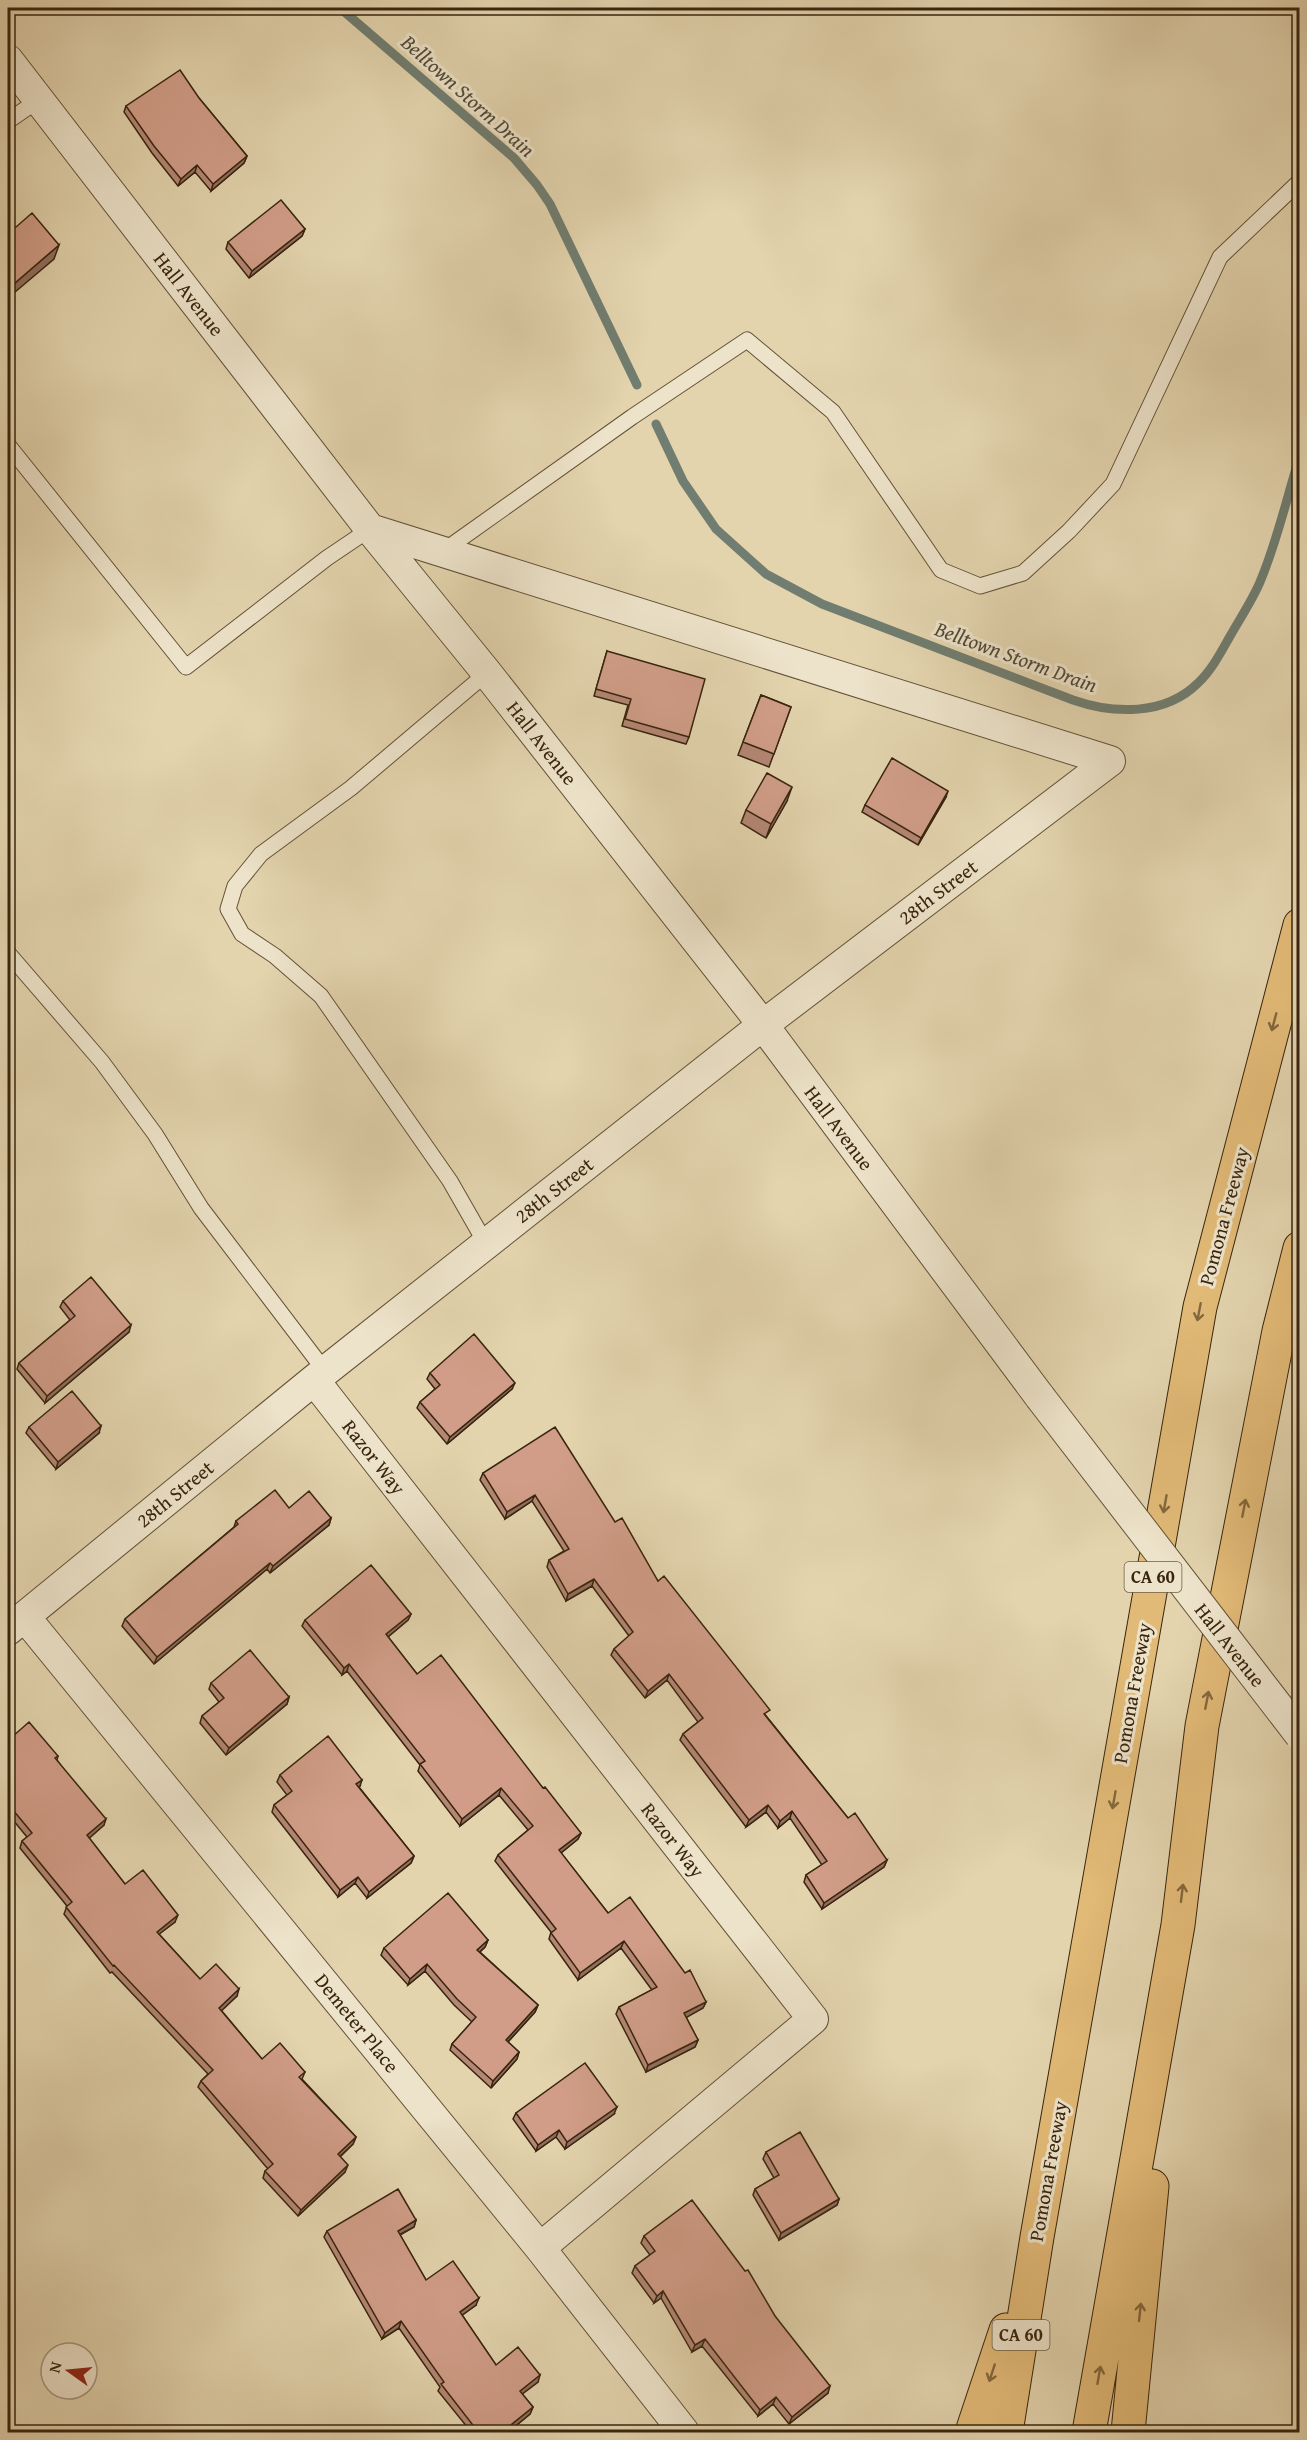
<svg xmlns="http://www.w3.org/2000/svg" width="1307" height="2440" viewBox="0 0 1307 2440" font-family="'Gentium Book Plus',serif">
	<rect width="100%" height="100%" fill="#e3d4ae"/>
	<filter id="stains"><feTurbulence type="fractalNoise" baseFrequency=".00333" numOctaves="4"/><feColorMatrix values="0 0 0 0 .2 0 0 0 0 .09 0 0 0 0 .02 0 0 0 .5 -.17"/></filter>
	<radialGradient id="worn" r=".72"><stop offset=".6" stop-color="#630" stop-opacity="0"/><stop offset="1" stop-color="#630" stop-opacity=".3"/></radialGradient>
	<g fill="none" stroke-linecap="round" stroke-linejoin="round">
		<path stroke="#707d70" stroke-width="9" d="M340 8 514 158 537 185 550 204 637 385
			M656 424 683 481 716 529 766 574 822 604 1073 700C1113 714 1165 716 1198 683 1211 671 1220 654 1229 638 1239 620 1252 601 1260 582 1277 542 1287 497 1300 455"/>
		<g stroke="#635136" stroke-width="17">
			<path id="service" d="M8 121 40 99
				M8 445 186 667 327 558 370 529
				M442 552 632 417 747 340 833 412 941 570 980 586 1023 573 1069 531 1113 484 1220 257 1300 181
				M8 953 102 1062 155 1134 201 1208 325 1371
				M486 1244 450 1181 321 996 275 956 242 934 228 909 235 886 261 854 351 788 487 673"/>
		</g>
		<g stroke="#635136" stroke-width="32">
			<path id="minor" d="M8 60 370 529 487 673 763 1025 1040 1397
				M370 529 1110 761
				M314 1380 813 2019 540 2248
				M25 1617 540 2248 684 2432
				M8 1630 314 1380 763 1025 1110 761"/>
		</g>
		<g stroke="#38250e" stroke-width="35">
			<path id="motorway" d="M972 2432 1006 2330
				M1006 2432 1037 2237 1200 1307 1300 925
				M1089 2432 1178 1925 1202 1726 1279 1331 1300 1248
				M1128 2432 1152 2186"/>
		</g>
		<use href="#service" stroke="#ede3ca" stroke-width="15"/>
		<use href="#minor" stroke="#ede3ca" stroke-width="30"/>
		<use href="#motorway" stroke="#e2ba77" stroke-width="33"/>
		<g stroke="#635136" stroke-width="32" stroke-linecap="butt">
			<path id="minor-bridge" d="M1040 1397 1300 1735"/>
		</g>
		<use href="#minor-bridge" stroke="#ede3ca" stroke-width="30"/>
	</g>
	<path fill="#b48775" stroke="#38250e" stroke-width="1.5" d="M199 98 247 156 244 163 211 191 195 172 178 186 152 153 124 112 126 106Z
		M305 229 302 236 249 278 226 249 228 242Z
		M607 651 689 737 686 744 622 726 628 705 594 696Z
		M761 695 791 707 769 767 738 755Z
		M946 797 918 845 862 812 865 805Z
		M787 801 766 838 741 823 746 810Z
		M63 1301 129 1332 45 1403 17 1369 19 1363 70 1320 60 1307Z
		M430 1373 512 1389 447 1444 417 1408 420 1402 435 1389 427 1379Z
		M29 1427 99 1433 56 1469 26 1433Z
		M483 1473 615 1522 658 1581 848 1818 887 1860 884 1867 822 1909 804 1882 806 1875 822 1865 790 1818 778 1828 766 1812 746 1827 680 1740 683 1734 698 1722 667 1680 645 1698 611 1655 614 1649 629 1636 592 1586 566 1601 547 1567 549 1560 564 1551 532 1501 505 1519 480 1480Z
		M289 1508 331 1518 329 1525 270 1573 267 1569 154 1664 122 1626 125 1619 234 1527 236 1521Z
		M411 1614 408 1620 388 1637 417 1674 543 1788 581 1833 578 1839 561 1853 608 1913 706 2002 703 2008 686 2017 698 2040 695 2047 646 2072 616 2014 619 2007 652 1990 621 1948 578 1980 549 1939 551 1932 495 1861 498 1855 528 1830 499 1795 460 1826 418 1771 420 1765 347 1671 342 1675 302 1626 305 1620Z
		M211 1683 289 1697 287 1704 226 1755 200 1723 202 1716 219 1702 209 1689Z
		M8 1732 12 1737 58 1756 57 1760 104 1825 89 1838 125 1884 175 1922 159 1934 200 1979 237 1996 221 2010 262 2059 305 2072 302 2079 356 2137 353 2144 340 2157 345 2172 298 2216 263 2178 265 2171 268 2169 198 2087 201 2081 208 2074 112 1972 110 1973 64 1914 67 1906 20 1848 22 1841 27 1837 8 1814Z
		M280 1775 360 1786 359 1787 414 1856 411 1863 367 1898 355 1883 338 1897 272 1812 274 1805 287 1795 277 1782Z
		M488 1940 485 1947 480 1952 538 2005 535 2012 508 2042 519 2052 517 2059 491 2088 450 2050 452 2044 472 2022 454 2005 425 1971 408 1985 381 1955 384 1948Z
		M516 2113 614 2114 565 2149 556 2137 536 2151 513 2119Z
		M766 2152 839 2199 837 2205 779 2240 753 2195 755 2189 774 2178 763 2159Z
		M416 2220 414 2227 400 2235 426 2280 476 2305 462 2315 496 2365 538 2382 522 2394 533 2407 530 2414 507 2433H472L438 2391 440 2387 399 2328 382 2339 324 2237 327 2231Z
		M644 2236 775 2316 828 2393 789 2424 773 2404 758 2416 702 2346 692 2352 661 2298 654 2303 632 2273 635 2266 650 2255 641 2243Z"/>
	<path fill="#926e5f" stroke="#38250e" stroke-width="1.5" d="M247 156 244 163 211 191 213 184Z
		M197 165 195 172 178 186 181 179Z
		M305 229 302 236 249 278 252 271Z
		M59 245 54 259 8 298V289Z
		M792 787 787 801 766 838 771 824Z
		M948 791 946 797 918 845 921 838Z
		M131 1325 129 1332 45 1403 47 1396Z
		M515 1383 512 1389 447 1444 450 1437Z
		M101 1426 99 1433 56 1469 58 1462Z
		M535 1495 532 1501 505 1519 507 1512Z
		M331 1518 329 1525 270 1573 273 1566Z
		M270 1563 267 1569 154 1664 157 1657Z
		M594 1579 592 1586 566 1601 568 1594Z
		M411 1614 408 1620 383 1641 386 1634Z
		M349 1664 347 1671 342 1675 344 1668Z
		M669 1674 667 1680 645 1698 648 1691Z
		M289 1697 287 1704 226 1755 229 1748Z
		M362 1780 360 1786 354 1791 356 1784Z
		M501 1788 499 1795 460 1826 462 1819Z
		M768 1805 766 1812 746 1827 749 1820Z
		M792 1811 790 1818 778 1828 780 1821Z
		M106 1819 104 1825 85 1842 87 1835Z
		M581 1833 578 1839 556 1857 559 1850Z
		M414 1856 411 1863 367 1898 369 1892Z
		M887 1860 884 1867 822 1909 824 1903Z
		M358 1877 355 1883 338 1897 340 1890Z
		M178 1915 175 1922 154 1938 157 1932Z
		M488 1940 485 1947 475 1956 477 1950Z
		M624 1941 621 1948 578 1980 580 1973Z
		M427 1964 425 1971 408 1985 410 1979Z
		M239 1989 237 1996 217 2015 219 2008Z
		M706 2002 703 2008 682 2020 684 2013Z
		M538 2005 535 2012 504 2046 506 2040Z
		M698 2040 695 2047 646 2072 648 2065Z
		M519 2052 517 2059 491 2088 493 2081Z
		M617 2107 614 2114 565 2149 567 2142Z
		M559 2130 556 2137 536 2151 538 2145Z
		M356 2137 353 2144 335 2161 338 2154Z
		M348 2165 345 2172 298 2216 301 2210Z
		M839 2199 837 2205 779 2240 781 2233Z
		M416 2220 414 2227 395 2237 398 2231Z
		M663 2291 661 2298 654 2303 657 2296Z
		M479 2298 476 2305 457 2319 460 2312Z
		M401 2321 399 2328 382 2339 385 2333Z
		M705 2339 702 2346 692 2352 695 2345Z
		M540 2375 538 2382 517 2398 520 2391Z
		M830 2386 828 2393 789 2424 792 2417Z
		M776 2397 773 2404 758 2416 760 2410Z
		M533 2407 530 2414 507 2433H501Z"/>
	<path fill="#d19d88" stroke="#38250e" stroke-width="1.5" d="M180 70 199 98 247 156 213 184 197 165 181 179 154 146 126 106Z
		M281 200 305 229 252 271 228 242Z
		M32 213 59 245 8 289V234Z
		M607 651 705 679 689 737 625 719 631 699 596 689Z
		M761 695 791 707 774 754 743 742Z
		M892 758 948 791 921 838 865 805Z
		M767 773 792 787 771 824 746 810Z
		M91 1277 131 1325 47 1396 19 1363 75 1316 63 1301Z
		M474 1334 515 1383 450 1437 420 1402 440 1385 430 1373Z
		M72 1391 101 1426 58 1462 29 1427Z
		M555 1427 615 1522 622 1518 658 1581 664 1576 770 1710 764 1714 848 1818 855 1813 887 1860 824 1903 806 1875 827 1861 792 1811 780 1821 768 1805 749 1820 683 1734 703 1718 669 1674 648 1691 614 1649 633 1632 594 1579 568 1594 549 1560 569 1549 535 1495 507 1512 483 1473Z
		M275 1490 289 1508 309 1491 331 1518 273 1566 270 1563 157 1657 125 1619 238 1524 236 1521Z
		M371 1565 411 1614 386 1634 417 1674 441 1655 543 1788 545 1787 581 1833 559 1850 608 1913 630 1897 685 1973 690 1970 706 2002 684 2013 698 2040 648 2065 619 2007 657 1987 624 1941 580 1973 551 1933 556 1929 498 1855 533 1826 501 1788 462 1819 420 1764 425 1761 349 1664 344 1668 305 1620Z
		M250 1650 289 1697 229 1748 202 1716 224 1698 211 1683Z
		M29 1722 58 1756 55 1758 106 1819 87 1835 125 1884 143 1870 178 1915 157 1932 200 1979 216 1964 239 1989 219 2008 262 2059 280 2043 305 2072 299 2077 356 2137 338 2154 348 2165 301 2210 265 2171 273 2164 201 2081 213 2070 114 1965 113 1966 66 1907 72 1902 22 1841 32 1833 8 1804V1732L12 1737Z
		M328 1736 362 1780 356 1784 414 1856 369 1892 358 1877 340 1890 274 1805 292 1791 280 1775Z
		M448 1893 488 1940 477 1950 538 2005 506 2040 519 2052 493 2081 452 2044 476 2017 457 1999 427 1964 410 1979 384 1948Z
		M585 2063 617 2107 567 2142 559 2130 538 2145 516 2113Z
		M800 2132 839 2199 781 2233 755 2189 779 2175 766 2152Z
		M398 2189 416 2220 398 2231 426 2280 453 2261 479 2298 460 2312 496 2365 518 2347 540 2375 520 2391 533 2407 501 2433H479L441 2384 444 2382 401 2321 385 2333 327 2231Z
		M692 2200 745 2271 748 2270 775 2316 830 2386 792 2417 776 2397 760 2410 705 2339 695 2345 663 2291 657 2296 635 2266 655 2251 644 2236Z"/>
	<defs><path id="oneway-shaft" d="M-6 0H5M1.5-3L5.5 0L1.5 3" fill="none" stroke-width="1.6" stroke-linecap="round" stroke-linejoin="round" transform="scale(1.5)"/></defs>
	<g stroke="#84683d">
		<use href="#oneway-shaft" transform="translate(1274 1022) rotate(105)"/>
		<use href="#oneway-shaft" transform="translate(1199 1312) rotate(101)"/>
		<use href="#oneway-shaft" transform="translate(1165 1504) rotate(100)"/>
		<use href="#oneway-shaft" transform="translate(1244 1508) rotate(-79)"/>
		<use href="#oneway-shaft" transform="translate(1207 1700) rotate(-79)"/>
		<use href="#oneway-shaft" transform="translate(1114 1800) rotate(100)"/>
		<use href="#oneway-shaft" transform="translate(1182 1893) rotate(-83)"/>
		<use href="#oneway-shaft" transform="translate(1140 2312) rotate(-84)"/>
		<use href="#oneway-shaft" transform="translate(992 2373) rotate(108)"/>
		<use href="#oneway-shaft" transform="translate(1099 2375) rotate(-80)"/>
	</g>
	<g text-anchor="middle" stroke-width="6" stroke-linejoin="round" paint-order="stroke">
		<g fill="#ede3ca" stroke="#6e5e46" stroke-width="1.5">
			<rect x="1124.5" y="1562" width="57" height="30" rx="4.5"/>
			<rect x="992.5" y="2320" width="57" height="30" rx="4.5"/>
		</g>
		<g font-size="18" font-weight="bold" fill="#38250e">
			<text x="1153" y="1583">CA 60</text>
			<text x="1021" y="2341">CA 60</text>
		</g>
		<g font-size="20" fill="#38250e" stroke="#ede3ca">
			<text transform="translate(189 294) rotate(52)" y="7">Hall Avenue</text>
			<text transform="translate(542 743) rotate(52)" y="7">Hall Avenue</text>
			<text transform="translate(938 892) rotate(-37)" y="7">28th Street</text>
			<text transform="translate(839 1128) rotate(53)" y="7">Hall Avenue</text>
			<text transform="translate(554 1190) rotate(-38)" y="7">28th Street</text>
			<text transform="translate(1224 1216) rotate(-75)" y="7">Pomona Freeway</text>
			<text transform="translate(374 1457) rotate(52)" y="7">Razor Way</text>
			<text transform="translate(175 1494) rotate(-39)" y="7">28th Street</text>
			<text transform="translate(1230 1645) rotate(52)" y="7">Hall Avenue</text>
			<text transform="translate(1132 1693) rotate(-80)" y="7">Pomona Freeway</text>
			<text transform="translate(673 1840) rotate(52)" y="7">Razor Way</text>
			<text transform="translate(357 2023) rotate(51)" y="7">Demeter Place</text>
			<text transform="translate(1048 2171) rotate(-80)" y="7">Pomona Freeway</text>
		</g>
		<g font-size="21" font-style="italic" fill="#504a37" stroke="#ede3ca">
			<text transform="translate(468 96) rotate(42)" y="7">Belltown Storm Drain</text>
			<text transform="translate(1016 657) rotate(20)" y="7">Belltown Storm Drain</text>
		</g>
	</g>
	<rect width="1307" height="2440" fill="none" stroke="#e3d4ae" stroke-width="30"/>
	<rect x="9" y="9" width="1289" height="2422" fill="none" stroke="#38250e" stroke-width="3"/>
	<rect x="15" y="15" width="1277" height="2410" fill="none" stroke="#38250e" stroke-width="1.5"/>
	<g transform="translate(69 2371) rotate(285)"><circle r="28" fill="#ede3ca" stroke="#a5977f" stroke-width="1.5"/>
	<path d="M0-4.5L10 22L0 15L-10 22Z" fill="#8f2418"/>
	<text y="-9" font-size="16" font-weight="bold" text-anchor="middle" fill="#38250e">N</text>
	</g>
	<rect width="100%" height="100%" filter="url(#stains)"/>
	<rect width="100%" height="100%" fill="url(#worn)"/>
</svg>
